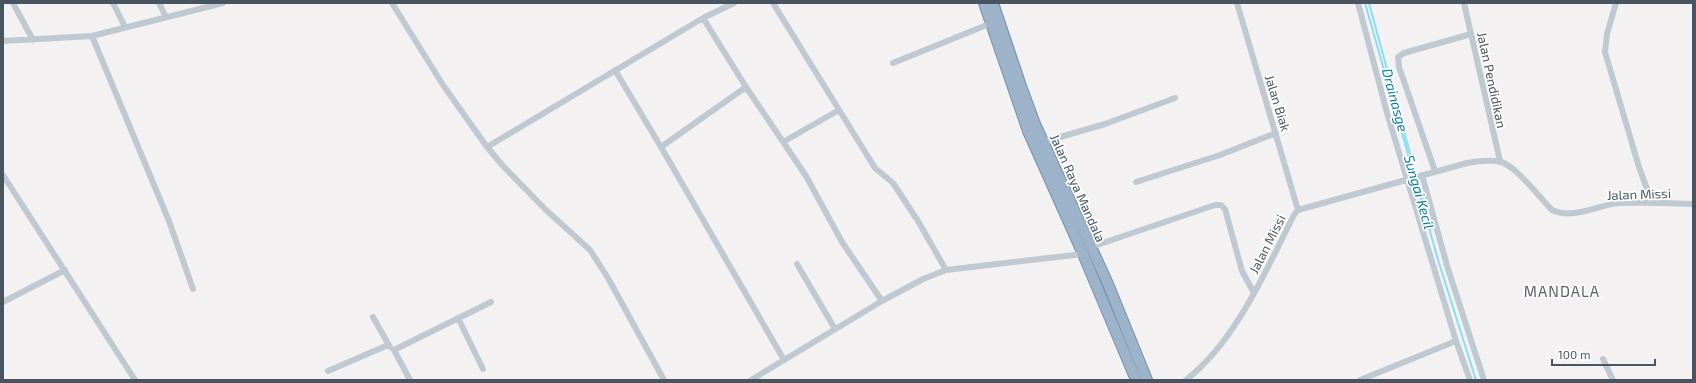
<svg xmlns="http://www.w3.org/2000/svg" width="1696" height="383" viewBox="0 0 1696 383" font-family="'Exo 2',sans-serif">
	<rect width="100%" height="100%" fill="#f4f1f2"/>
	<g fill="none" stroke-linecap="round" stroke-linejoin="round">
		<path stroke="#8addf1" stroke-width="2" d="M1365 3 1439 263 1476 380
			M1369 3 1426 212"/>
		<g stroke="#7290ae" stroke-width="12">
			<path id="trunk" d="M984 3 1028 131 1083 254 1136 380
				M993 3 1021 86 1035 124 1108 284 1147 380"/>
		</g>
		<path stroke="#bfc9d1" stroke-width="6" d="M13 3 33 40
			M113 3 125 27
			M159 3 166 17
			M392 3 443 85 487 147 503 166 545 209 590 250 608 278 664 380
			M773 3 875 168 893 183 918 221 946 270
			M1237 3 1298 210
			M1358 3 1387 113 1456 341 1360 380
			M1464 3 1500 161
			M1616 3 1607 34 1605 52 1639 167 1652 203
			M703 18 746 87 806 176 842 242 882 301
			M92 36 169 221 193 289
			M3 41 92 36 223 3
			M893 63 994 22
			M615 70 661 147 784 360
			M783 142 839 110
			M1043 142 1105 124 1175 98
			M487 147 703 18 734 3
			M661 147 746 87
			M1435 171 1399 67 1398 57 1404 53 1471 34
			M3 175 135 380
			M1422 175 1448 269 1484 380
			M1136 182 1220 155 1276 133
			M1091 247 1215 205H1221L1225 209 1242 271 1254 293
			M797 264 835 329
			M3 302 65 270
			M373 317 390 347
			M458 318 483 369
			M1456 341 1470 380
			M1603 359 1613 380
			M328 371 388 345
			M410 380 394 350 491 302
			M751 380 882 301 923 279 946 270 1083 254
			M1186 380C1236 341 1266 270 1294 215L1298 210 1467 163C1478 161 1490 159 1501 162 1516 166 1540 198 1552 210 1573 220 1597 205 1619 203 1643 202 1668 203 1693 204"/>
		<use href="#trunk" stroke="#9cb3ca" stroke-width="10"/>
	</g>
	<g text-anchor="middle" stroke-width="3.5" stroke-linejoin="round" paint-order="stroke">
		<g font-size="13" fill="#485560" stroke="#fff">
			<text transform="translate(1492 80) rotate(78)" y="5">Jalan Pendidikan</text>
			<text transform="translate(1278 103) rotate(73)" y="5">Jalan Biak</text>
			<text transform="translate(1078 188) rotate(66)" y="5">Jalan Raya Mandala</text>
			<text transform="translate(1639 194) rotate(-2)" y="5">Jalan Missi</text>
			<text transform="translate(1267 244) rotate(-63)" y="5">Jalan Missi</text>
		</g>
		<g font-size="14" font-style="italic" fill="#06809e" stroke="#fff">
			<text transform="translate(1395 100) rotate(75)" y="5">Drainasge</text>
			<text transform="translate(1419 192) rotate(74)" y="5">Sungai Kecil</text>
		</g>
		<g font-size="15" letter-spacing="1" fill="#5d6267" stroke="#fff">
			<text x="1562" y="297">MANDALA</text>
		</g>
	</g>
	<rect width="1696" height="383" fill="none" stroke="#485560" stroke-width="8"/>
	<path d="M1552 359v6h103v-6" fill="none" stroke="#485560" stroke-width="2"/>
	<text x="1558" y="359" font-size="12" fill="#485560" stroke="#ffffff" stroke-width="3" paint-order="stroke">100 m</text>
</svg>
